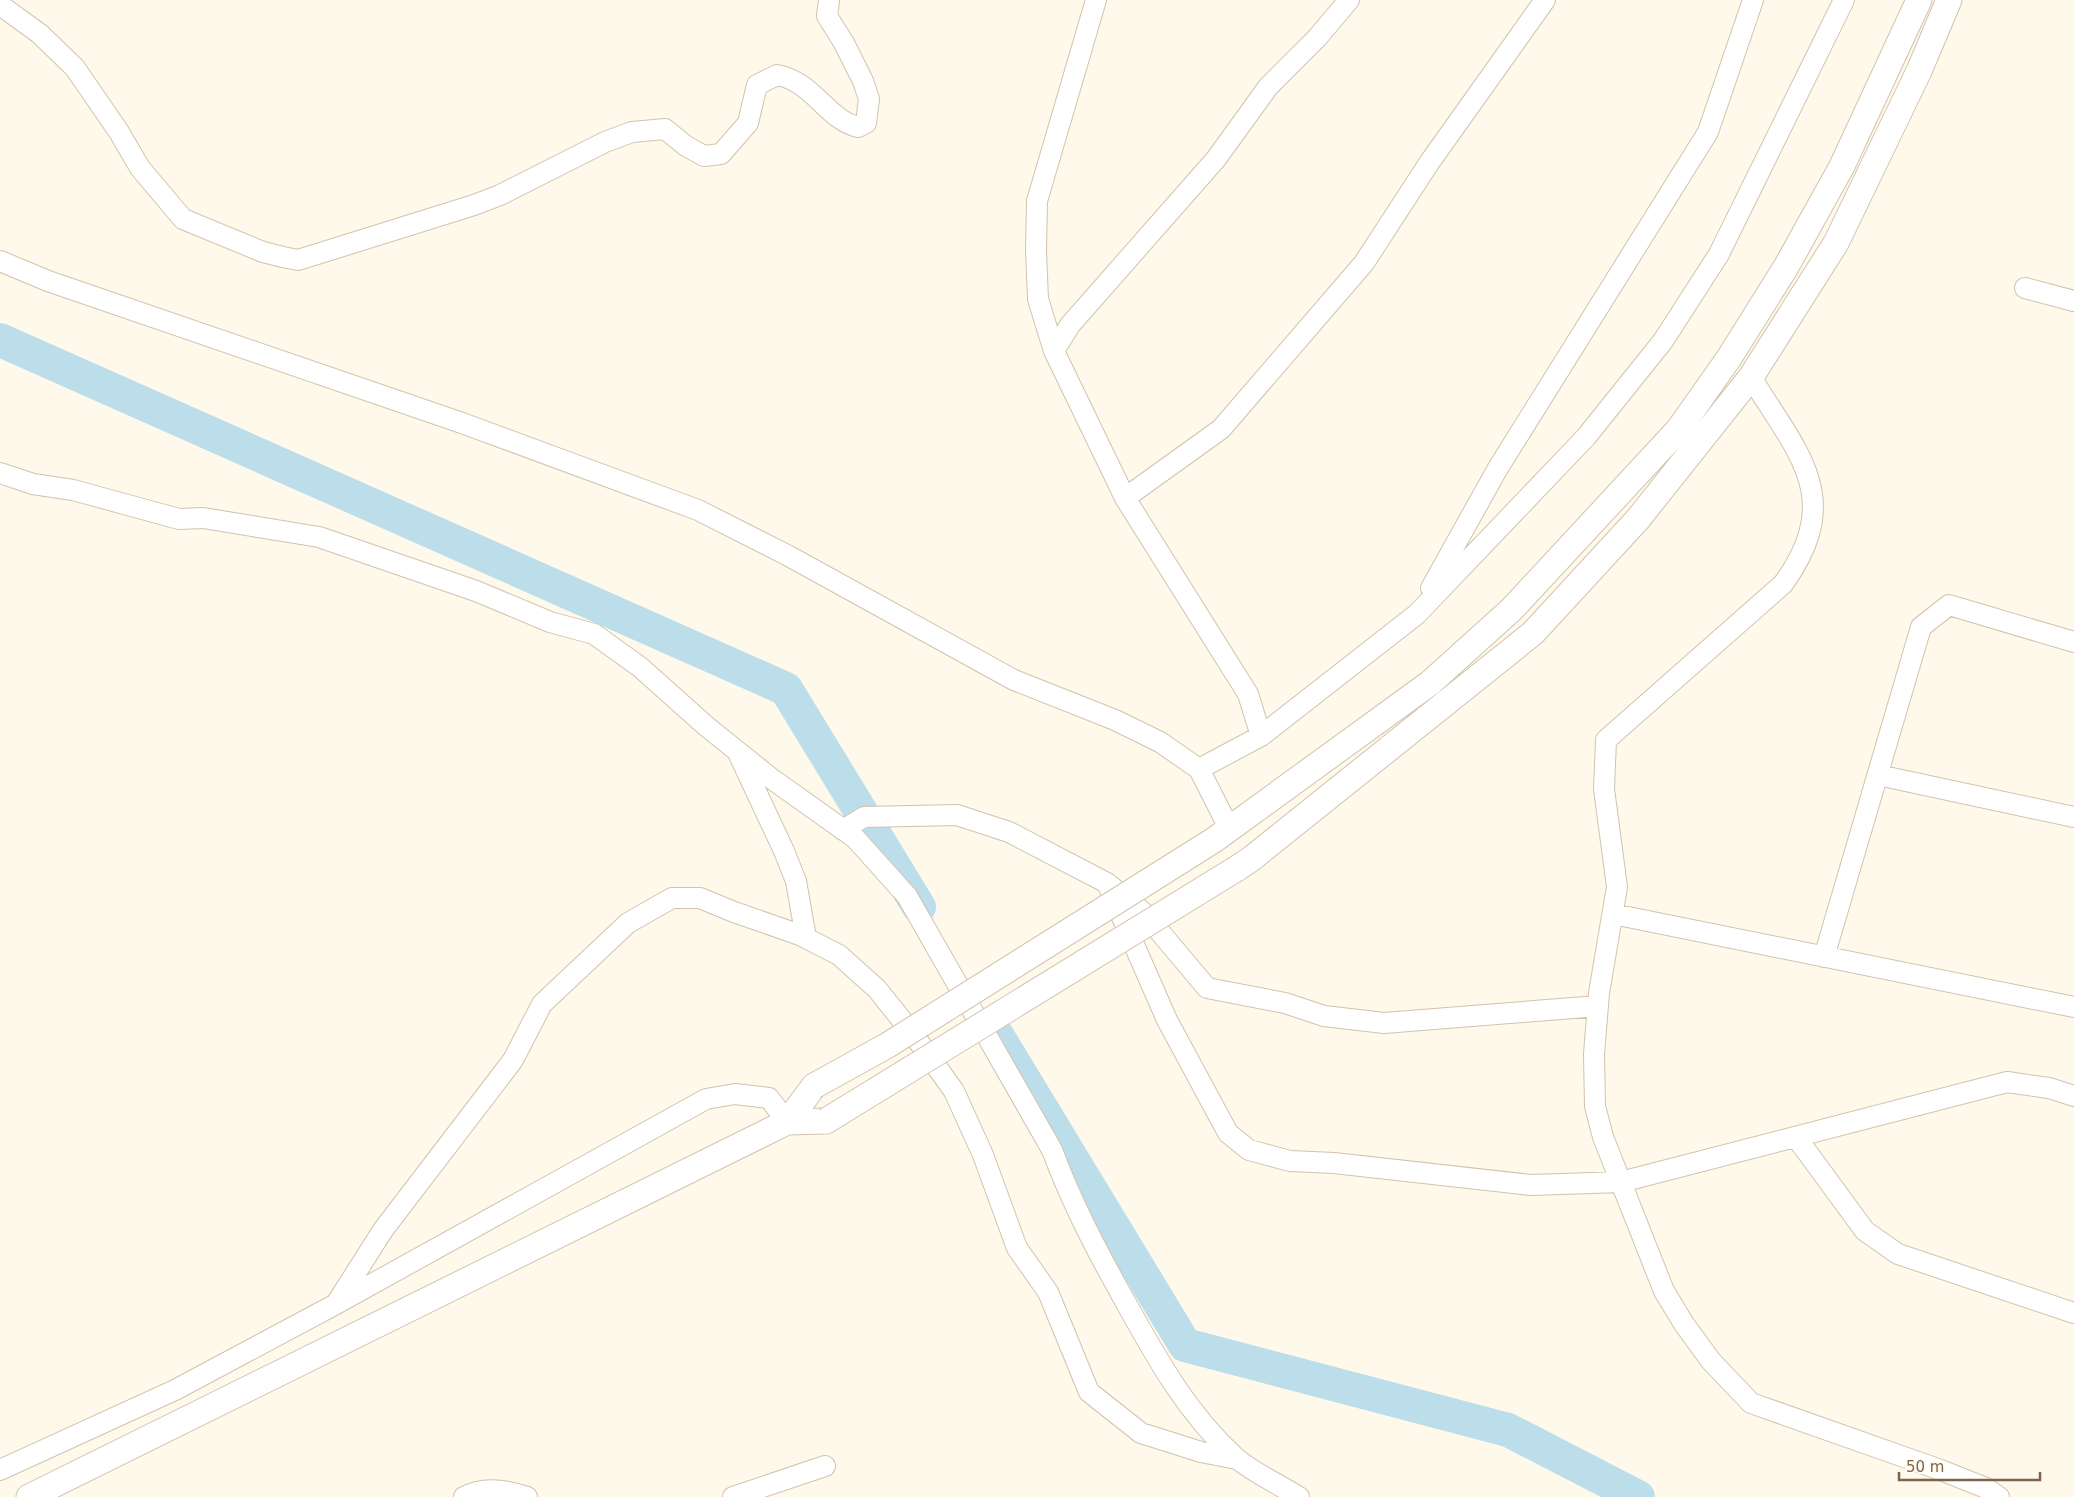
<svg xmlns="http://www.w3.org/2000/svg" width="2074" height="1497" viewBox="0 0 2074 1497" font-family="'DejaVu Sans',sans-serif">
	<rect width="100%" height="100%" fill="#fef9ea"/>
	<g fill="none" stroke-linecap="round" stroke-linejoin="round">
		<path stroke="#bcdeeb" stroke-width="34" d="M0 340 786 689 919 907
			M992 1027 1185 1345 1508 1430 1638 1497"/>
		<g stroke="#d3c2ae" stroke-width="22">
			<path id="minor" d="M1096 0 1037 201 1036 251 1038 299 1054 351 1125 498 1248 694 1261 736
				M0 5 40 34 75 68 119 132 140 168 183 219 263 252 283 257 298 260 474 205 500 195 605 142 632 132 665 129 686 146 704 156 721 154 748 123 757 85 777 75C814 82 826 119 858 127L866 123 869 99 863 81 844 43 827 16 829 0
				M0 261 48 281 462 423 698 510 787 555 1014 680 1115 720 1160 742 1199 769 1230 830
				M2025 288 2074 301
				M1054 351 1070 325 1216 159 1268 87 1317 38 1349 0
				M1751 377C1797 453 1846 497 1783 584L1606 740 1604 789 1617 887 1599 993 1594 1054 1595 1106 1603 1137 1664 1291 1684 1324 1711 1361 1751 1403 1938 1469 1986 1488 1999 1497
				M0 473 33 484 73 490 179 519 203 518 319 537 476 591 550 622 594 634 640 667 706 726 772 779 855 838 907 896 1052 1150C1072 1204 1098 1253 1126 1303 1157 1359 1187 1413 1235 1457 1253 1473 1279 1484 1299 1497
				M1125 498 1221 429 1364 263 1429 163 1545 0
				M1431 588 1498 468 1708 132 1753 0
				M739 755 784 851 796 881 806 938
				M1199 769 1261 736 1417 614 1586 437 1663 341 1719 254 1844 0
				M1878 775 2074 817
				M843 830 864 817 957 815 1009 832 1107 883 1144 913 1207 988 1285 1003 1324 1016 1384 1023 1598 1006
				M1107 883 1167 1020 1228 1133 1249 1150 1290 1161 1334 1163 1531 1185 1621 1182 2007 1082 2049 1088 2074 1096
				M1613 914 2074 1007
				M1824 957 1921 627 1949 605 2074 642
				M1796 1137 1865 1231 1898 1254 2074 1313
				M336 1304 383 1230 513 1060 542 1004 628 923 672 898H700L734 912 800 935 839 955 877 989 913 1034 954 1091 983 1155 1017 1248 1048 1292 1089 1392 1141 1433 1201 1452 1237 1459
				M0 1470 175 1390 336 1304 706 1099 735 1094 769 1098 787 1122
				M464 1497C484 1486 507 1490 527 1497
				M733 1497 825 1466"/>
		</g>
		<g stroke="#d3c2ae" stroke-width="27">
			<path id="tertiary" d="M1214 840 1430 683 1512 609 1679 429 1729 358 1786 267 1842 166 1919 0
				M1236 869 1251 859 1533 633 1638 519 1751 377 1836 243 1919 71 1949 0
				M814 1086 787 1122 826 1121
				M29 1497 787 1122"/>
		</g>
		<use href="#minor" stroke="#fff" stroke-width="20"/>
		<use href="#tertiary" stroke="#fff" stroke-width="25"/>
		<g stroke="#d3c2ae" stroke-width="27" stroke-linecap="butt">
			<path id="tertiary-bridge" d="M814 1086 888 1045 1214 840
				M826 1121 1236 869"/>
		</g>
		<use href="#tertiary-bridge" stroke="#fff" stroke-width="25"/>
	</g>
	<path d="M1899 1472v8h141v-8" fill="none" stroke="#7d634a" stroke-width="2.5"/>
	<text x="1906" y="1472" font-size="15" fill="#7d634a" stroke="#fffcf2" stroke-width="4" paint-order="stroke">50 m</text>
</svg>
